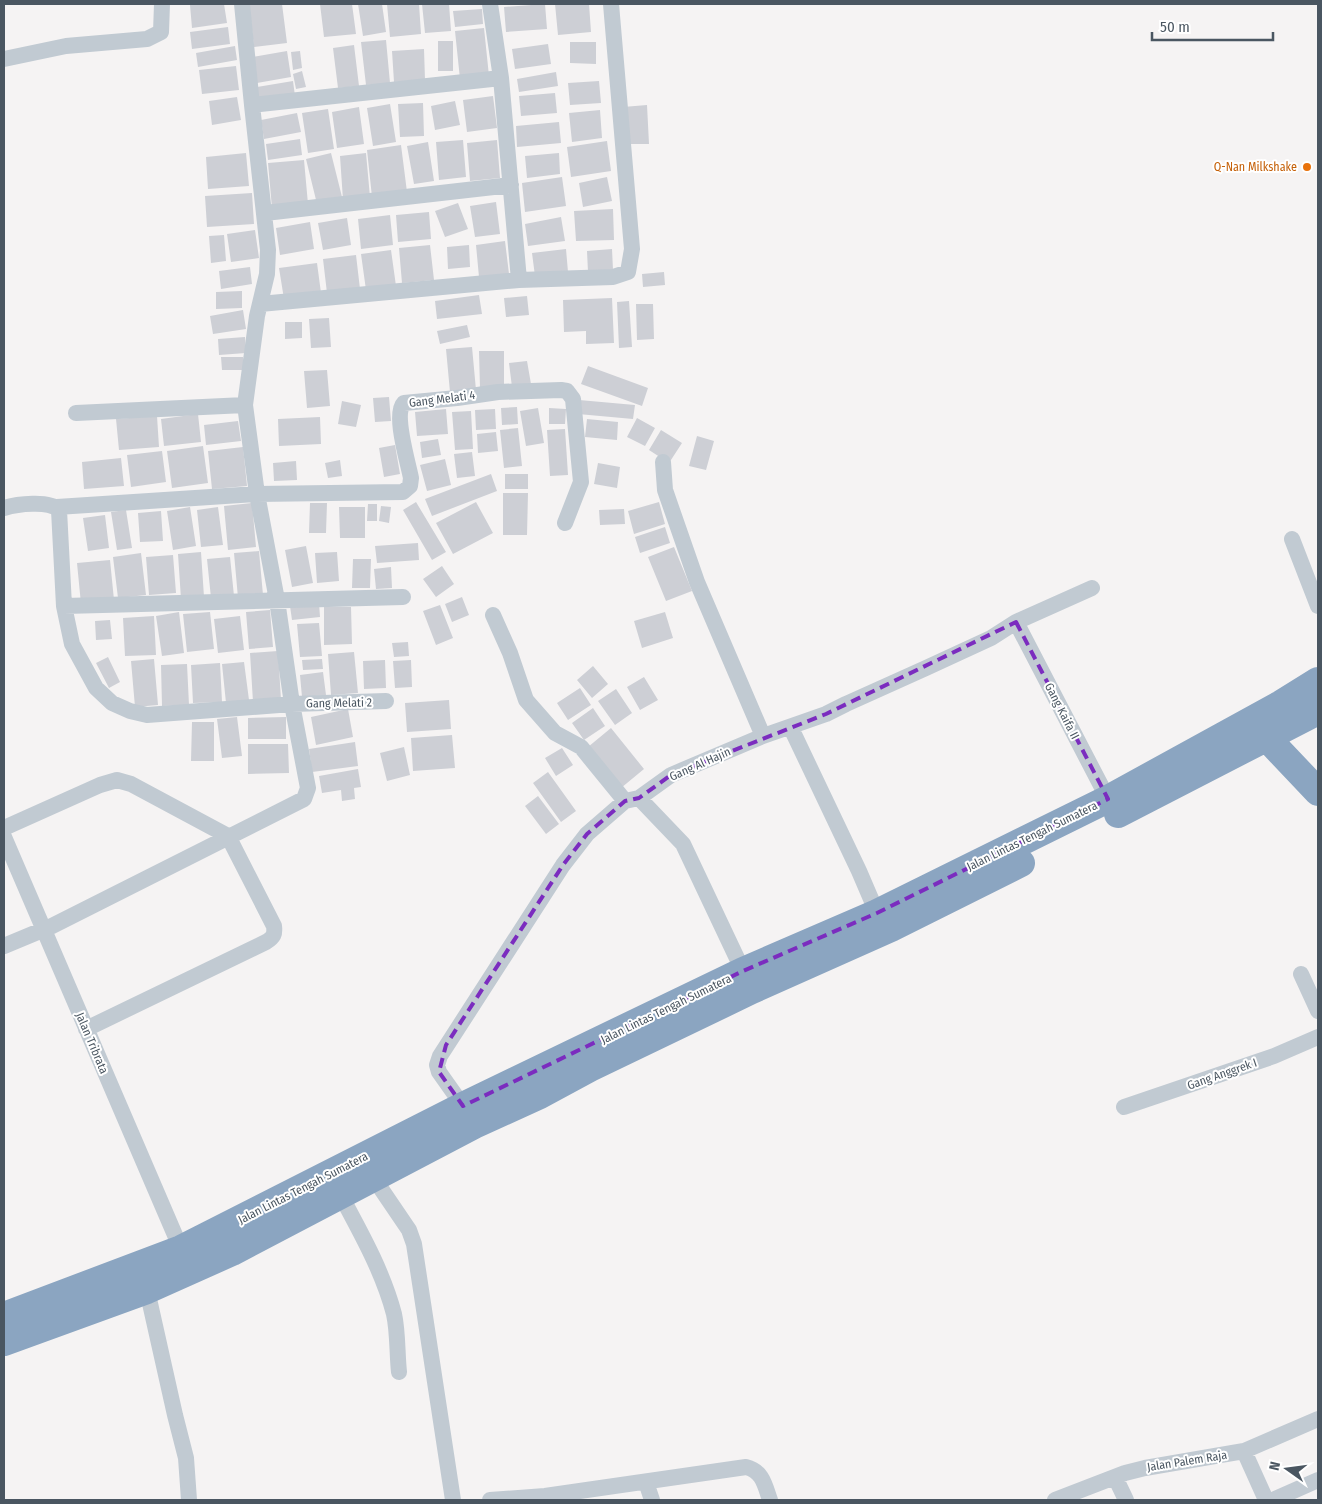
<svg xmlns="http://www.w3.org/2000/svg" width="1322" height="1504" viewBox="0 0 1322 1504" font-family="'Fira Sans Condensed',sans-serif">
	<rect width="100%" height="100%" fill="#f5f3f3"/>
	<path fill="#cdcfd5" d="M197 4H224L227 23 192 28 190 5Z
		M249 4H282L287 43 254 47Z
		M320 4H352L356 34 324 37Z
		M358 4H382L386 32 363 36Z
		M387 4H419L421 34 390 37Z
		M422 4H449L451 31 425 33Z
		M545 4 547 29 506 32 504 7Z
		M555 4H589L591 32 558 35Z
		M482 9 483 24 455 27 453 11Z
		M228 27 230 44 192 49 190 32Z
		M484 28 489 76 460 79 455 31Z
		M386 40 390 83 366 85 361 42Z
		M438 41H453V71H438Z
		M570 42H596V64L570 63Z
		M548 44 551 64 515 69 512 49Z
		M354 45 359 86 338 88 333 48Z
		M235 46 237 60 198 67 196 53Z
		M424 49 425 80 394 82 392 51Z
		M287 51 291 77 257 83 253 57Z
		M300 51 302 68 293 70 291 52Z
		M236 66 239 90 202 94 199 70Z
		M302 71 306 87 296 89 293 74Z
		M556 72 558 86 519 92 517 79Z
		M293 81 295 96 259 101 257 87Z
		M599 81 601 103 570 105 568 83Z
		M555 93 557 113 521 116 519 96Z
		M493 96 497 128 467 132 463 100Z
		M237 97 241 120 212 125 209 101Z
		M455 101 460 125 435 130 431 106Z
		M423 103 424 136 400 137 398 104Z
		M390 104 396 142 373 146 367 108Z
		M647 105 649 144H628L623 107Z
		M359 107 364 144 337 148 332 112Z
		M328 109 334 149 308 153 302 113Z
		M600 110 602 138 572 142 569 113Z
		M297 113 301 132 264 139 261 120Z
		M559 122 561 143 517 147 516 126Z
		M300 139 302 155 268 160 266 144Z
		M463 140 466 177 439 180 436 142Z
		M497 140 500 178 470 181 467 143Z
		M607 141 611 171 571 177 567 147Z
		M428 142 434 181 414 184 407 146Z
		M401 145 407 192 372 197 367 150Z
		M246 153 249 186 208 189 206 157Z
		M331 153 342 197 317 204 306 159Z
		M366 153 370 197 343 200 340 156Z
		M559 153 560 174 527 178 525 156Z
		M304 160 308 204 272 208 268 163Z
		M562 177 566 206 525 212 522 183Z
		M607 177 612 201 583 207 579 183Z
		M252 193 254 224 207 227 205 196Z
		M496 202 500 234 475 237 470 206Z
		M458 203 468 229 445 237 435 211Z
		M613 209 614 240 576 241 574 211Z
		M429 212 431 239 398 242 396 215Z
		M390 215 393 245 361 249 358 219Z
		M561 217 565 241 528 246 525 224Z
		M347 218 351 245 323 250 318 223Z
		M310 222 314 249 280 255 276 228Z
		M255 230 259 258 231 262 227 234Z
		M224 235 226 261 211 263 209 236Z
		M505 241 509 274 479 277 476 245Z
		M430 245 434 280 402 283 399 248Z
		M469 245 470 267 448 269 447 247Z
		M566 249 568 272 535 276 532 253Z
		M612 249 613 270 588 272 587 251Z
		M391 250 396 286 366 290 361 254Z
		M356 255 360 289 327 293 323 259Z
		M317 263 321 293 284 299 279 268Z
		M250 267 252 284 221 289 219 271Z
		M664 272 665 285 643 287 642 274Z
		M242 291V308L216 309V292Z
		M479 295 482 314 437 319 435 301Z
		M527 296 529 315 506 317 504 298Z
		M612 298 614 343 586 344V331L564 332 563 300Z
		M629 301 632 347 619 348 617 302Z
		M636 304H653L654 339 637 340Z
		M243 310 246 329 213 334 210 316Z
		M329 318 331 347 311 348 309 319Z
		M285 322H302V338L285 339Z
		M467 325 470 337 440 344 437 331Z
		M245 337 246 353 219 355 218 339Z
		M472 347 476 390 450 392 446 349Z
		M479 351H504V387L480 388Z
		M221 357H243L244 370H222Z
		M527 361 531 384 512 387 509 363Z
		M588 366 648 388 642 406 581 384Z
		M327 370 330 406 307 408 304 371Z
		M389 397 391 421 375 422 373 398Z
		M579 400 635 405 633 419 578 414Z
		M342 401 361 405 356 427 338 424Z
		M517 407 518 424 502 425 501 408Z
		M538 408 544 443 526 446 520 411Z
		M549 408 566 409 565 424H549Z
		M446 409 448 434 417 436 415 412Z
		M495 409 496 429 476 430 475 410Z
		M471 411 473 449 455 450 452 412Z
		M198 414 201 442 164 446 161 419Z
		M157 416 159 447 119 450 116 419Z
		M320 417 321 444 279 446 278 419Z
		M637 418 655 428 645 446 627 437Z
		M587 419 618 422 617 440 585 437Z
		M238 421 241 441 206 445 204 425Z
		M518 428 522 466 504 468 500 430Z
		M565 429 568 475 550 476 547 430Z
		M661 430 682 443 669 463 649 450Z
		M496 432 498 451 478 453 477 434Z
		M697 436 714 441 706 470 689 466Z
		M438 439 441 455 422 458 420 442Z
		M395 445 400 474 384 477 379 448Z
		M203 446 208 483 172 488 167 451Z
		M243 447 247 486 212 489 208 451Z
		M162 451 166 482 131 487 127 455Z
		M472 452 475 476 457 478 454 454Z
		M121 458 124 486 84 489 82 462Z
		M445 459 451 485 427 491 420 465Z
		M340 460 342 476 328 478 325 463Z
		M296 461 297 480 274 481 273 463Z
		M598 463 620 467 617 488 594 484Z
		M491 474 497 491 432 516 425 499Z
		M505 474H528V489H505Z
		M503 493H528L527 535H503Z
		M416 502 446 552 432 560 403 510Z
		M476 502 493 533 453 554 436 523Z
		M659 502 665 524 634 534 628 511Z
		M252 503 256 547 228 550 224 506Z
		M310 503H327L326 533H309Z
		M368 504H377V521H367Z
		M381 506 391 507 389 523 379 521Z
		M190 507 196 546 173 550 167 511Z
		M218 507 223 545 201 547 197 510Z
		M339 507H365V538H340Z
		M624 509 625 524 600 525 599 510Z
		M126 510 132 548 117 550 111 512Z
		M161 511 163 541 140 542 138 513Z
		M105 515 109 548 88 551 83 518Z
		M665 527 670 543 640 553 635 537Z
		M418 543 419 560 377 563 375 546Z
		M306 546 313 583 292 587 285 550Z
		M674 547 692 591 666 601 648 557Z
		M259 551 263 595 238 598 234 553Z
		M201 552 204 597 181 599 178 554Z
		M337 552 339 581 317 583 315 553Z
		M141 553 146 595 118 598 113 557Z
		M173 555 176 593 149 595 146 557Z
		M230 557 234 596 211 598 207 559Z
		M353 559H371L370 588H352Z
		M110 560 114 600 81 604 77 563Z
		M442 566 454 584 436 597 423 579Z
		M391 567 392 588 376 589 374 569Z
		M462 597 469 615 452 622 445 604Z
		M319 603 320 617 292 620 290 606Z
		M440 605 453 638 436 645 423 611Z
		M324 607H351L352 644 324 645Z
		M270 610 273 647 249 649 246 612Z
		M179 612 184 653 162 656 156 616Z
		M210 612 214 649 187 652 183 614Z
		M665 612 673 638 642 648 634 621Z
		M154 616 156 655 125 656 123 618Z
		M240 616 244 650 218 653 214 619Z
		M110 620 112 639 96 640 95 621Z
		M319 623 322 656 300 657 297 624Z
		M408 642 409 656 394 657 392 643Z
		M278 651 281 700 253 702 250 653Z
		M354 652 358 693 331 695 328 654Z
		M108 657 120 682 109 688 96 663Z
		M154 659 158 705 135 707 131 661Z
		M322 659 323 669 303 670 302 660Z
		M385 660 386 688 364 689 363 661Z
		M411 660 412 687 395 688 393 661Z
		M244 662 249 700 226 703 222 664Z
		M220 663 222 702 193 703 191 665Z
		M187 664 189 705 162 706 161 665Z
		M593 666 608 684 592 698 577 680Z
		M323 672 326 695 302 697 300 675Z
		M644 677 658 700 640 710 627 687Z
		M580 688 591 705 568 720 557 703Z
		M616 689 632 713 615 725 598 701Z
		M449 700 451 729 407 732 405 703Z
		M593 708 605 726 584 740 572 723Z
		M348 709 353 737 316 745 311 717Z
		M237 717 242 756 222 758 217 719Z
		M286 717V739H248V718Z
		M192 722H214V761H191Z
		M611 728 644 769 621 788 588 747Z
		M452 735 455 768 413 771 411 738Z
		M355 742 358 766 312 772 309 749Z
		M248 744H288L289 773 248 774Z
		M404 747 410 775 387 781 380 753Z
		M562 748 573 765 556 776 545 758Z
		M358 769 361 787 354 788 355 799 342 801 341 790 322 793 319 776Z
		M548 772 576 811 561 822 533 783Z
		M538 796 559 824 546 834 525 806Z"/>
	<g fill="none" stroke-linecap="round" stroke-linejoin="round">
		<path stroke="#c1cad2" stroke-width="16" d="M242 4 252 105
			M490 4 501 78 519 280
			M4 59 66 46 147 39 161 32 162 4
			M265 213 511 185
			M260 304 519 280 613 277 628 272 632 249 611 4
			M76 413 245 405
			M663 462 665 490 697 582 763 736
			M57 507 257 494 403 492 410 486 411 478C408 462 393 414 404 403L457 398 498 392 561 390 567 391 573 399 581 482 565 523
			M4 508C17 504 49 500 59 510L64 606 72 644 96 688 112 703 130 711 147 715 292 704 386 701
			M1292 539 1318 606
			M64 606 403 597
			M493 615 510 653 526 700 555 733 581 747 625 801
			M1016 622 1108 799
			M791 728 859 871 877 913
			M639 798 683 844 743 971
			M4 828 100 785 117 780 131 784 228 836 274 926C275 934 274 937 266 942L86 1029
			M4 837 181 1249
			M4 946 52 926 304 799 308 788 292 704 277 600 257 494 245 405 257 316 267 274 268 250 252 105 501 78
			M1301 974 1318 1011
			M463 1106 439 1072 437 1065 440 1056 563 865 587 834 625 801 639 798 671 775 763 736 826 714 846 704 926 668 991 638 1016 622 1092 588
			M1124 1107 1274 1056 1318 1037
			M373 1177 409 1230 414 1244 453 1500
			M340 1194C361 1233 383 1272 394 1314 398 1332 397 1354 399 1372
			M147 1290 175 1415 186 1458 189 1500
			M1244 1451 1266 1500
			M1115 1477 1126 1500
			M646 1482 652 1500
			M490 1500 545 1496 746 1467C763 1471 765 1486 770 1500
			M1055 1500 1125 1473 1145 1468 1244 1451 1318 1419
			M1273 1500 1318 1480"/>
		<path stroke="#8ba5c1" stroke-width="28" d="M1267 738 1318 792
			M1118 814 1318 711
			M4 1316 181 1249 463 1106 743 971 877 913 1108 799 1281 704 1318 681
			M4 1342 147 1290 232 1252 474 1125 540 1095 590 1068 752 990 891 928 1021 863"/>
	</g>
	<path fill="none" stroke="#7b2cbf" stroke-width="4" stroke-dasharray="10 6" stroke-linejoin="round" d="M1016 622 1108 799 877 913 743 971 463 1106 439 1072 446 1045 563 865 587 834 625 801 639 798 671 775 826 714Z"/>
	<circle fill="#e8710a" stroke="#fff" stroke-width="2" cx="1307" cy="167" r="5"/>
	<g text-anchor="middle" stroke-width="4" stroke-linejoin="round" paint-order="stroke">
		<g font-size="12" fill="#c56008" stroke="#fff" text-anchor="end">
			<text x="1297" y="171">Q-Nan Milkshake</text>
		</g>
		<g font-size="12" fill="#4a5661" stroke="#fff">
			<text transform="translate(442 399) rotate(-7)" y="4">Gang Melati 4</text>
			<text transform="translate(339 703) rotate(-1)" y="4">Gang Melati 2</text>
			<text transform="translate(1062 711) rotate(63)" y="4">Gang Kaifa II</text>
			<text transform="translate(700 764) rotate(-24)" y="4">Gang Al Hajin</text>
			<text transform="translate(1032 836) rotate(-26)" y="4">Jalan Lintas Tengah Sumatera</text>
			<text transform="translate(666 1009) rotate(-26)" y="4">Jalan Lintas Tengah Sumatera</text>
			<text transform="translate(92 1043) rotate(67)" y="4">Jalan Tribrata</text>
			<text transform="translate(1222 1074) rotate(-19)" y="4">Gang Anggrek I</text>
			<text transform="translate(303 1188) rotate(-27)" y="4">Jalan Lintas Tengah Sumatera</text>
			<text transform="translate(1187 1461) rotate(-9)" y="4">Jalan Palem Raja</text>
		</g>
	</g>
	<rect width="1322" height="1504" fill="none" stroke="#4a5661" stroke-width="10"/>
	<g transform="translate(1287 1469) rotate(284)" stroke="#ffffff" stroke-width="4" paint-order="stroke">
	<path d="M0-4L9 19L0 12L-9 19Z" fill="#4a5661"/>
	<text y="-8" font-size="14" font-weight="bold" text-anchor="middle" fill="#4a5661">N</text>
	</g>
	<path d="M1152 32v8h121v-8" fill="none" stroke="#4a5661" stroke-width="2.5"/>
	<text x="1160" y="32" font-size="15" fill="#4a5661" stroke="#ffffff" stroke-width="4" paint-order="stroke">50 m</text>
</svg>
